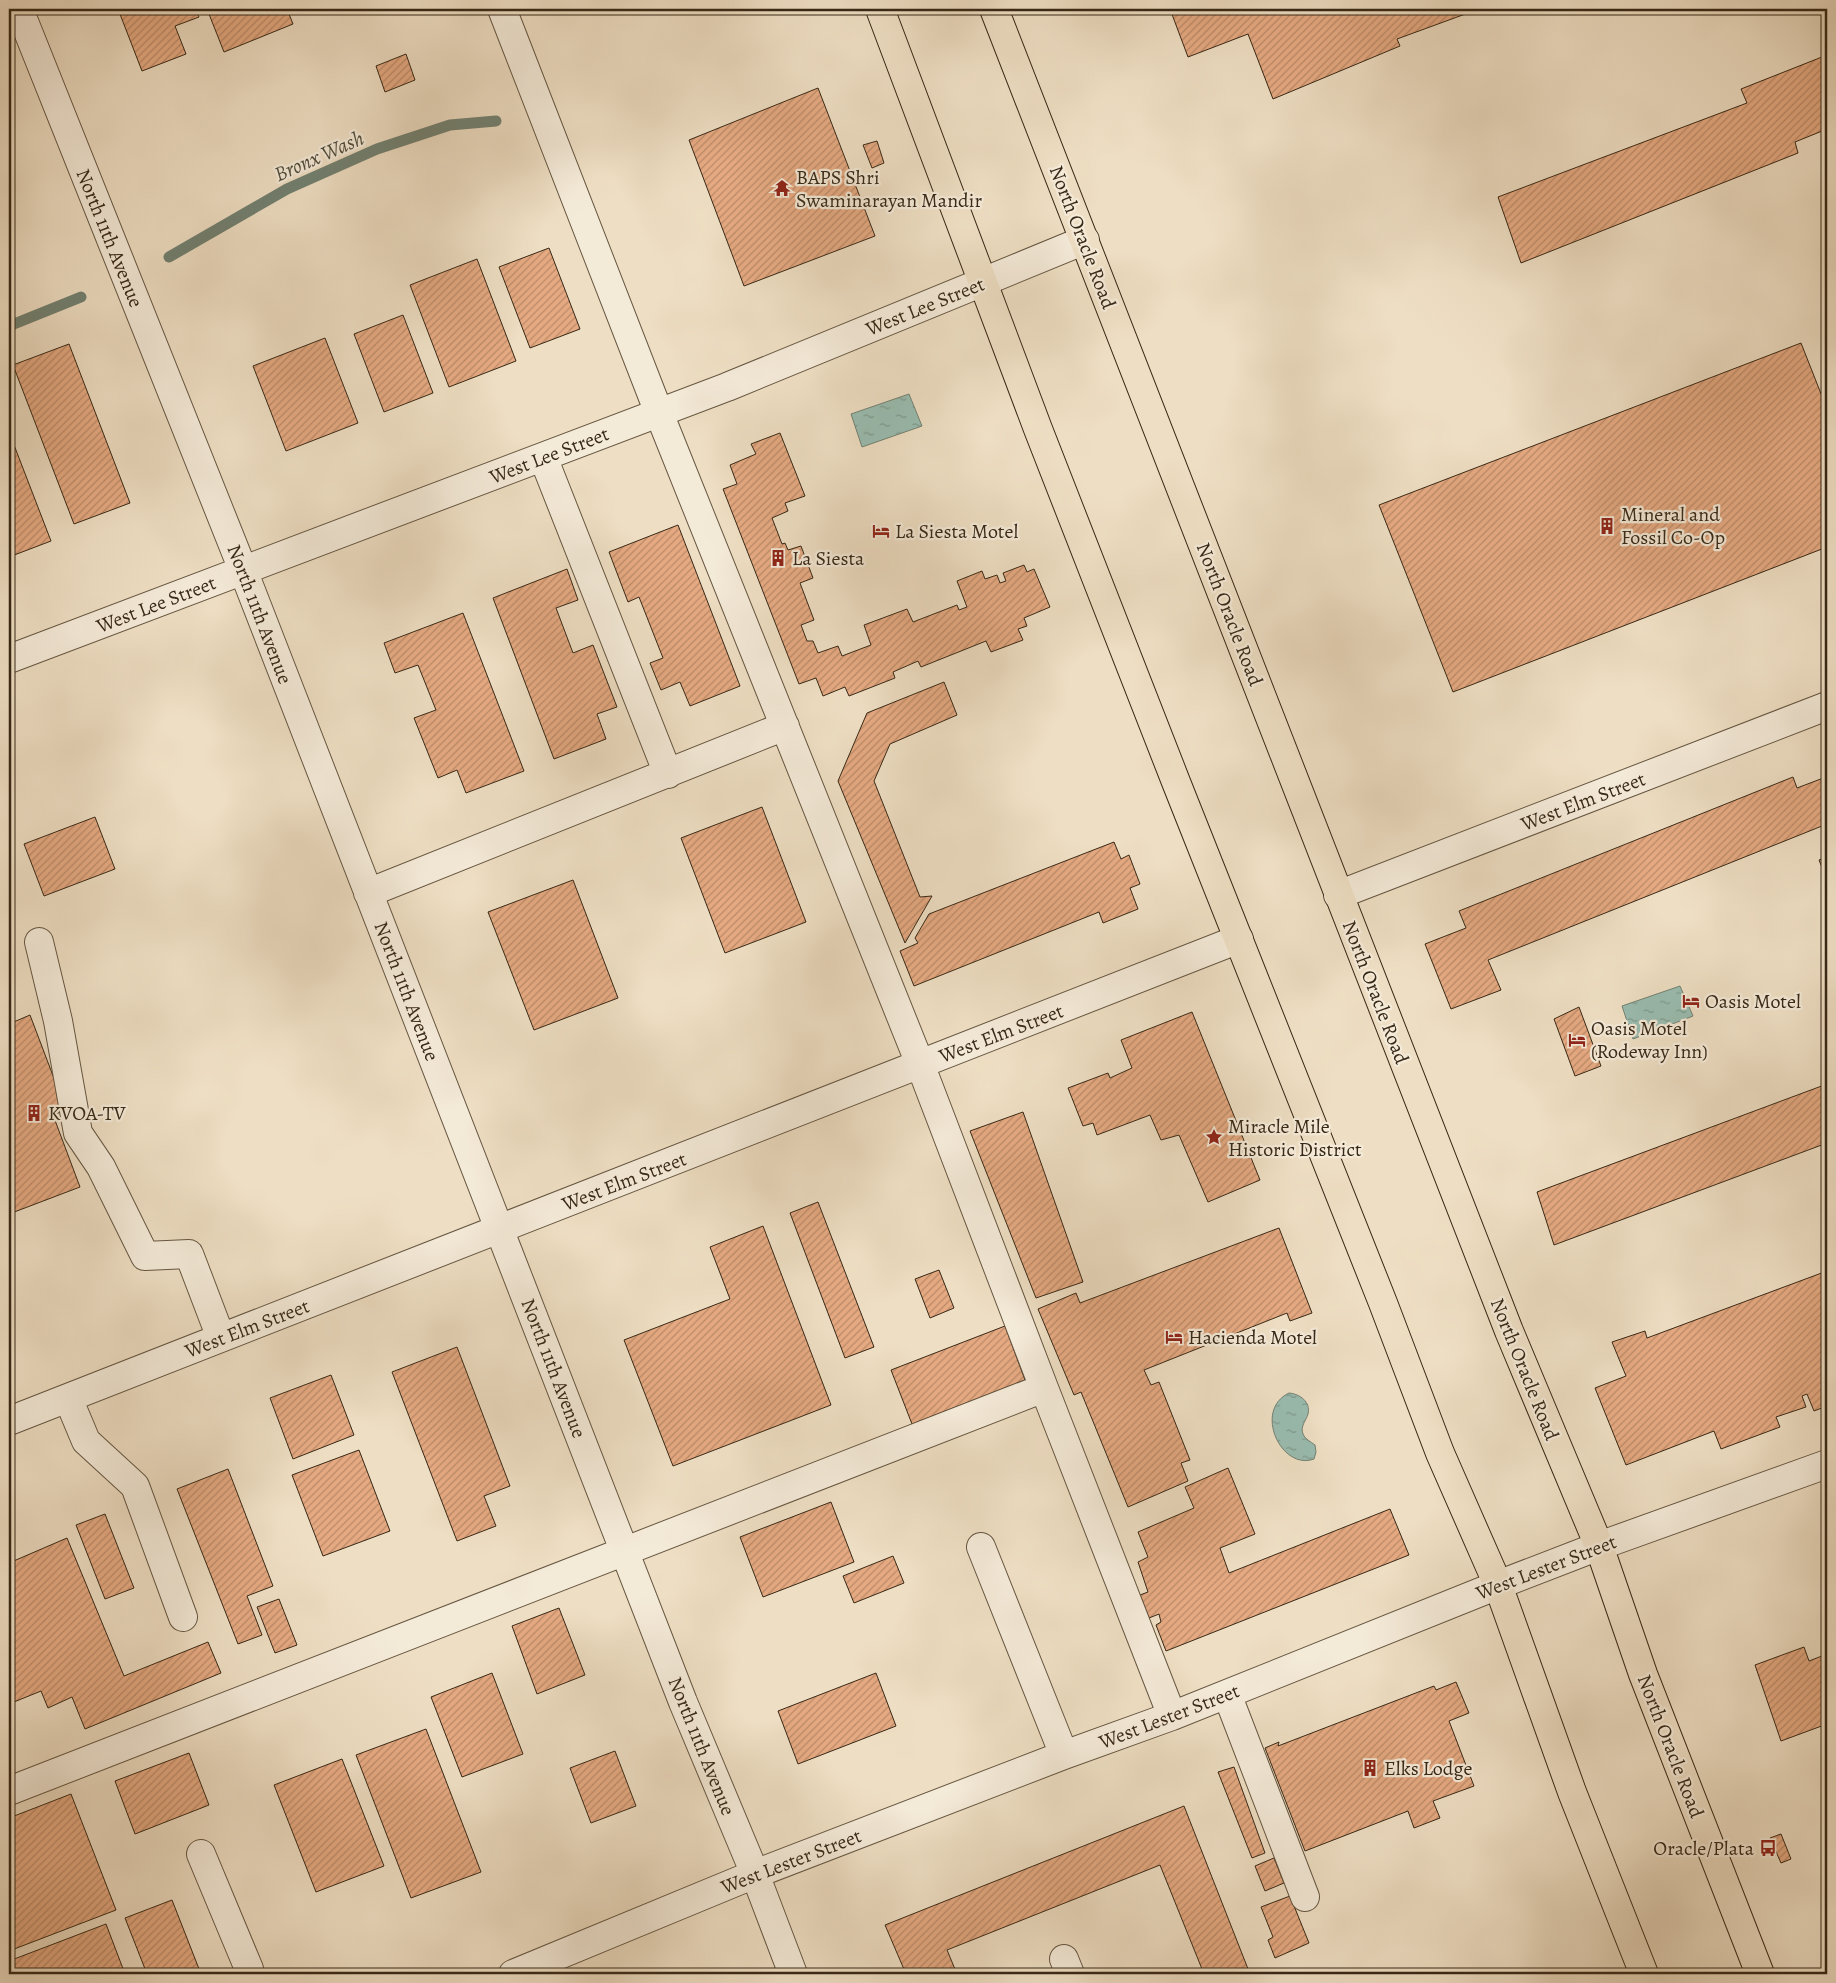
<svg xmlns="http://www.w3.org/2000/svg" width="1836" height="1983" viewBox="0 0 1836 1983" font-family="Alegreya,serif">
	<defs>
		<pattern id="water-ripples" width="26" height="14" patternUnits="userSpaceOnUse" patternTransform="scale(1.25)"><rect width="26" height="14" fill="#99bcb0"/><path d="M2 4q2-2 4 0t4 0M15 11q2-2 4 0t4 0" fill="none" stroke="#7e998e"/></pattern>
		<pattern id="building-hatch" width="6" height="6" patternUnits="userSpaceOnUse" patternTransform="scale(1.25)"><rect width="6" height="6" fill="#e6aa82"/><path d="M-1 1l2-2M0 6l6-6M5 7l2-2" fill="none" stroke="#bb8a69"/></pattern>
	</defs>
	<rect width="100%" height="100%" fill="#eedec3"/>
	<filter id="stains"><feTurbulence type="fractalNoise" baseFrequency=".004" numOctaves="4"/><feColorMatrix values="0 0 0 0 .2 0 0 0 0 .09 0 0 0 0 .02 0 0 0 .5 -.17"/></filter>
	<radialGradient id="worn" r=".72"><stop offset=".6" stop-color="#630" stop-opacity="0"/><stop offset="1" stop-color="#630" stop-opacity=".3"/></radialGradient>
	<path fill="url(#water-ripples)" stroke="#728172" d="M909 394 922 426 862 447 851 414Z
		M1680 986 1693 1016 1633 1039 1622 1006Z
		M1289 1393C1300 1394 1311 1402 1308 1414 1306 1421 1300 1426 1303 1434 1305 1439 1311 1442 1315 1445L1316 1452 1314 1459C1281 1471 1253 1410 1289 1393Z"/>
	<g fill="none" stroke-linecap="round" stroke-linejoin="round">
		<path stroke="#728172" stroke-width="11" d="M169 257 287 189 377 149 450 125 496 121
			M9 326 81 297"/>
	</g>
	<path fill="url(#building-hatch)" stroke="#372816" d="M118 9H195L199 17 175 26 186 54 142 71Z
		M207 9H287L293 24 224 52Z
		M1170 9H1479L1397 39 1400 46 1273 99 1248 34 1188 57Z
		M406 54 415 80 385 92 376 66Z
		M1827 55V129L1795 142 1798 153 1521 263 1498 197 1747 103 1741 89Z
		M818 88 875 236 744 286 689 140Z
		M877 141 884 163 872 168 863 145Z
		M549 248 580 329 530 348 499 267Z
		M477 259 516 361 449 387 410 285Z
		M403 315 433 393 384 412 354 334Z
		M325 338 358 423 286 451 253 366Z
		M1801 343 1827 409V547L1453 692 1379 505Z
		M69 344 130 503 74 524 13 365Z
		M9 432 51 541 9 557Z
		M780 433 805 496 785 503 788 511 772 518 782 544 785 543 788 550 801 546 813 578 800 583 814 620 801 625 807 641H813L818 653 838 646 842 656 871 645 864 625 907 609 913 622 957 605 959 610 967 607 957 581 982 571 985 579 997 575 1000 583 1006 581 1003 573 1024 565 1027 572 1034 569 1050 607 1024 618 1027 626 1018 629 1023 640 991 652 986 641 921 667 918 661 893 672 895 678 849 696 845 687 823 696 816 678 799 684 723 489 737 484 730 465 756 454 751 444Z
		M678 525 740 686 690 706 680 682 661 690 650 663 663 658 639 597 628 602 609 552Z
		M567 569 578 600 556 608 573 653 593 645 617 707 597 714 606 739 554 759 493 598Z
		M463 613 524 771 466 793 457 770 438 778 414 718 436 710 418 665 395 673 384 643Z
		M944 682 957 715 890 744 874 781 920 897 932 896 905 943 838 781 867 713Z
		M1793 777 1797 788 1826 777 1827 824 1488 960 1501 990 1451 1009 1425 944 1466 928 1459 911Z
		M762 807 806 922 725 953 681 838Z
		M95 817 115 869 44 896 24 844Z
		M1114 842 1121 859 1129 855 1140 884 1130 888 1138 909 1103 923 1099 912 914 986 900 951 918 943 915 938 929 914Z
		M1827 857V880L1819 860Z
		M573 880 618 998 534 1030 488 912Z
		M1579 1007 1601 1066 1575 1076 1554 1019Z
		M1192 1012 1260 1180 1208 1202 1179 1135 1161 1140 1150 1115 1097 1135 1093 1123 1083 1126 1068 1088 1108 1073 1110 1078 1132 1068 1121 1040Z
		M30 1015 66 1110 53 1115 80 1187 9 1214V1024Z
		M1827 1084V1143L1554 1245 1537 1192Z
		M1023 1112 1083 1282 1036 1298 970 1131Z
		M818 1202 874 1347 845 1358 790 1213Z
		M763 1226 831 1405 673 1466 624 1340 730 1299 710 1247Z
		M1279 1228 1312 1313 1290 1321 1287 1313 1144 1370 1151 1385 1159 1382 1190 1460 1181 1463 1188 1481 1128 1507 1081 1392 1074 1395 1038 1309 1076 1293 1080 1303Z
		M939 1270 954 1308 930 1318 915 1279Z
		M1827 1271V1406L1814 1411 1807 1394 1802 1396 1806 1407 1776 1417 1780 1427 1721 1449 1714 1431 1626 1465 1595 1388 1626 1376 1612 1342 1645 1331 1647 1338Z
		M1005 1326 1025 1380 912 1424 891 1370Z
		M457 1347 510 1486 484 1496 496 1526 457 1541 392 1372Z
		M331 1375 354 1435 293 1459 270 1398Z
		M359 1450 390 1531 323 1556 292 1475Z
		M1228 1468 1255 1534 1220 1548 1229 1573 1390 1509 1409 1555 1166 1651 1156 1625 1161 1622 1159 1614 1149 1618 1140 1595 1148 1592 1138 1562 1148 1557 1138 1532 1194 1508 1185 1487Z
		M228 1469 273 1586 247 1596 262 1635 238 1644 177 1489Z
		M831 1502 854 1562 763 1597 740 1537Z
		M105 1514 134 1588 105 1599 76 1525Z
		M67 1538 124 1676 208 1642 221 1673 85 1729 72 1697 48 1708 41 1691 9 1704V1563Z
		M893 1556 904 1583 854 1603 843 1576Z
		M279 1599 297 1645 275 1653 257 1607Z
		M559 1608 585 1675 537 1694 512 1626Z
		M1804 1647 1809 1661 1827 1654V1724L1781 1741 1755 1665Z
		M492 1673 523 1754 462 1777 431 1697Z
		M876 1673 896 1726 798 1764 778 1711Z
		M1456 1682 1469 1713 1449 1721 1474 1786 1433 1801 1440 1818 1414 1828 1408 1811 1305 1851 1265 1748 1279 1742 1278 1746 1434 1686 1436 1690Z
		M426 1729 481 1872 411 1898 356 1755Z
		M615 1751 636 1806 591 1823 570 1768Z
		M189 1753 209 1805 135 1834 115 1781Z
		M342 1759 384 1866 316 1892 274 1785Z
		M1234 1767 1265 1853 1252 1858 1218 1772Z
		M71 1794 116 1910 9 1951V1818Z
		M1184 1806 1250 1974H1204L1160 1865 947 1950 957 1974H906L885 1925Z
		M1781 1834 1791 1859 1781 1863 1770 1838Z
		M1274 1858 1284 1883 1265 1891 1255 1866Z
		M1290 1896 1309 1943 1275 1958 1268 1940 1273 1937 1261 1907Z
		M172 1900 201 1974H147L125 1918Z
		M106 1924 125 1974H9V1961Z"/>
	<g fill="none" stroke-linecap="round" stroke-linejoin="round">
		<g stroke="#655641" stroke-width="30">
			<path id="minor" d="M19 9 243 570 683 1702 755 1874 793 1974
				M502 9 659 413 920 1064 1044 1388 1172 1716
				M543 457 668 774
				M9 659 727 387 1085 240
				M368 893 785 726
				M1338 895 1827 706
				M39 942 58 1021 78 1133 101 1167 145 1256 189 1254 221 1338
				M68 1398 86 1441 135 1486 183 1617
				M9 1421 1239 939
				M981 1547 1064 1755
				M1227 1694 1305 1897
				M9 1791 1044 1388
				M201 1854 249 1969 248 1974
				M1064 1959 1070 1974
				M513 1974 755 1874 1064 1755 1172 1716 1498 1585 1599 1546 1827 1464"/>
		</g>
		<g stroke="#372816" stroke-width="30">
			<path id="major" d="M880 9 1038 429 1176 782 1383 1303 1440 1453 1498 1585 1572 1792 1644 1974
				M994 9 1509 1331 1599 1546 1643 1674 1760 1974"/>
		</g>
		<use href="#minor" stroke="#f4ead8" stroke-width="28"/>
		<use href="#major" stroke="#eedec3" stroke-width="28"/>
	</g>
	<defs>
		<g id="temple-bare" transform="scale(1.35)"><path d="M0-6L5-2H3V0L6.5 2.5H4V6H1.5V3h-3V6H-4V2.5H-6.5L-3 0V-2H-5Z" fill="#8f2418" stroke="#f4ead8" stroke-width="2.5" paint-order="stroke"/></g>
		<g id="building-bare" transform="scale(1.35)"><path d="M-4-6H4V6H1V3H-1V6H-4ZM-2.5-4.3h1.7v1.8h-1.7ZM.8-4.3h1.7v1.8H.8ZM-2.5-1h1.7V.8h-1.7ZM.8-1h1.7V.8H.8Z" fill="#8f2418" stroke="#f4ead8" stroke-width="2.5" paint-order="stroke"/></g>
		<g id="hotel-bare" transform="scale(1.35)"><path d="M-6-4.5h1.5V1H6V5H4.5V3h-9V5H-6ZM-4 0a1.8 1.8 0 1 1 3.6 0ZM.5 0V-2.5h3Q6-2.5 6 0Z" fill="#8f2418" stroke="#f4ead8" stroke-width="2.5" paint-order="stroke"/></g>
		<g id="sight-bare" transform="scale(1.35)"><path d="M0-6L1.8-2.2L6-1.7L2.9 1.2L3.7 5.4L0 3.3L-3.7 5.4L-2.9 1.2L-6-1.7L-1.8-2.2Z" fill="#8f2418" stroke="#f4ead8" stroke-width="2.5" paint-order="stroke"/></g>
		<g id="bus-bare" transform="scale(1.35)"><path d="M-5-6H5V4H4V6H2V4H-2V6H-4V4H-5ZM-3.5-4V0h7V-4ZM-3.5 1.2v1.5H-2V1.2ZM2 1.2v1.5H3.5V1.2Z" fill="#8f2418" stroke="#f4ead8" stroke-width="2.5" paint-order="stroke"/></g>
	</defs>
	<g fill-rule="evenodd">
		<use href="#temple-bare" x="782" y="188"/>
		<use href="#building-bare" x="1607" y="526"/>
		<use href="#hotel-bare" x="881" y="531"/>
		<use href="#building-bare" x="778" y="558"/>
		<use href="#hotel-bare" x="1691" y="1001"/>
		<use href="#hotel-bare" x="1577" y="1040"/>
		<use href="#building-bare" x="34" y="1113"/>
		<use href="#sight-bare" x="1214" y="1137"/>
		<use href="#hotel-bare" x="1174" y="1337"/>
		<use href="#building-bare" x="1370" y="1768"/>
		<use href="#bus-bare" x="1768" y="1848"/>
	</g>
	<g text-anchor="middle" stroke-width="4.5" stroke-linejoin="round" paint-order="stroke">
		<g font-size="20" fill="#372816" stroke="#f4ead8" text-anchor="start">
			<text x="796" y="184">BAPS Shri<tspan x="796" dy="23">Swaminarayan Mandir</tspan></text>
			<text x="1621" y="521">Mineral and<tspan x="1621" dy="23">Fossil Co-Op</tspan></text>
			<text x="895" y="538">La Siesta Motel</text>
			<text x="792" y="565">La Siesta</text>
			<text x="1705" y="1008">Oasis Motel</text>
			<text x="1591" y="1035">Oasis Motel<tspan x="1591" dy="23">(Rodeway Inn)</tspan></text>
			<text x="48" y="1120">KVOA-TV</text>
			<text x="1228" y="1133">Miracle Mile<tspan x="1228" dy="23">Historic District</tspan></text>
			<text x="1188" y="1344">Hacienda Motel</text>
			<text x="1384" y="1775">Elks Lodge</text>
			<text x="1754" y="1855" text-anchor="end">Oracle/Plata</text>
		</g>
		<g font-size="20" fill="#372816" stroke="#f4ead8">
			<text transform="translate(1083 237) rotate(69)" y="7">North Oracle Road</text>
			<text transform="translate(110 238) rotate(68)" y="7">North 11th Avenue</text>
			<text transform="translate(925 306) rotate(-22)" y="7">West Lee Street</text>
			<text transform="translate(549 455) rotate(-21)" y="7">West Lee Street</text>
			<text transform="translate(156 604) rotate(-21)" y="7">West Lee Street</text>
			<text transform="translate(260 614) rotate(69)" y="7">North 11th Avenue</text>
			<text transform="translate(1230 614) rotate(69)" y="7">North Oracle Road</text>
			<text transform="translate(1583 801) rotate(-21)" y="7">West Elm Street</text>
			<text transform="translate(407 991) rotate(69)" y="7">North 11th Avenue</text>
			<text transform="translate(1376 992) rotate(69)" y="7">North Oracle Road</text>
			<text transform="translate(1001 1033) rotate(-21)" y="7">West Elm Street</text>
			<text transform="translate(624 1181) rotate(-21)" y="7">West Elm Street</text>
			<text transform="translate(247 1328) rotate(-21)" y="7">West Elm Street</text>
			<text transform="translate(554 1368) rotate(69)" y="7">North 11th Avenue</text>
			<text transform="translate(1525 1369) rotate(68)" y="7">North Oracle Road</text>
			<text transform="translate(1546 1567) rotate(-21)" y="7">West Lester Street</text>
			<text transform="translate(1169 1716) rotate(-21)" y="7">West Lester Street</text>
			<text transform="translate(702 1746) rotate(68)" y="7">North 11th Avenue</text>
			<text transform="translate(1671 1746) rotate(69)" y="7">North Oracle Road</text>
			<text transform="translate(791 1861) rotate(-21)" y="7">West Lester Street</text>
		</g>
		<g font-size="21" font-style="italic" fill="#504d3c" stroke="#f4ead8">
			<text transform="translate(319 156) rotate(-24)" y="7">Bronx Wash</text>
		</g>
	</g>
	<rect width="1836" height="1983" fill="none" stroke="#eedec3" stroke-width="30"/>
	<rect x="10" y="10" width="1816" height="1963" fill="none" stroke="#372816" stroke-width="2.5"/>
	<rect x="15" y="15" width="1806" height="1953" fill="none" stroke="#372816"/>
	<rect width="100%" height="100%" filter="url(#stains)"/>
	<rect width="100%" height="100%" fill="url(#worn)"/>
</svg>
